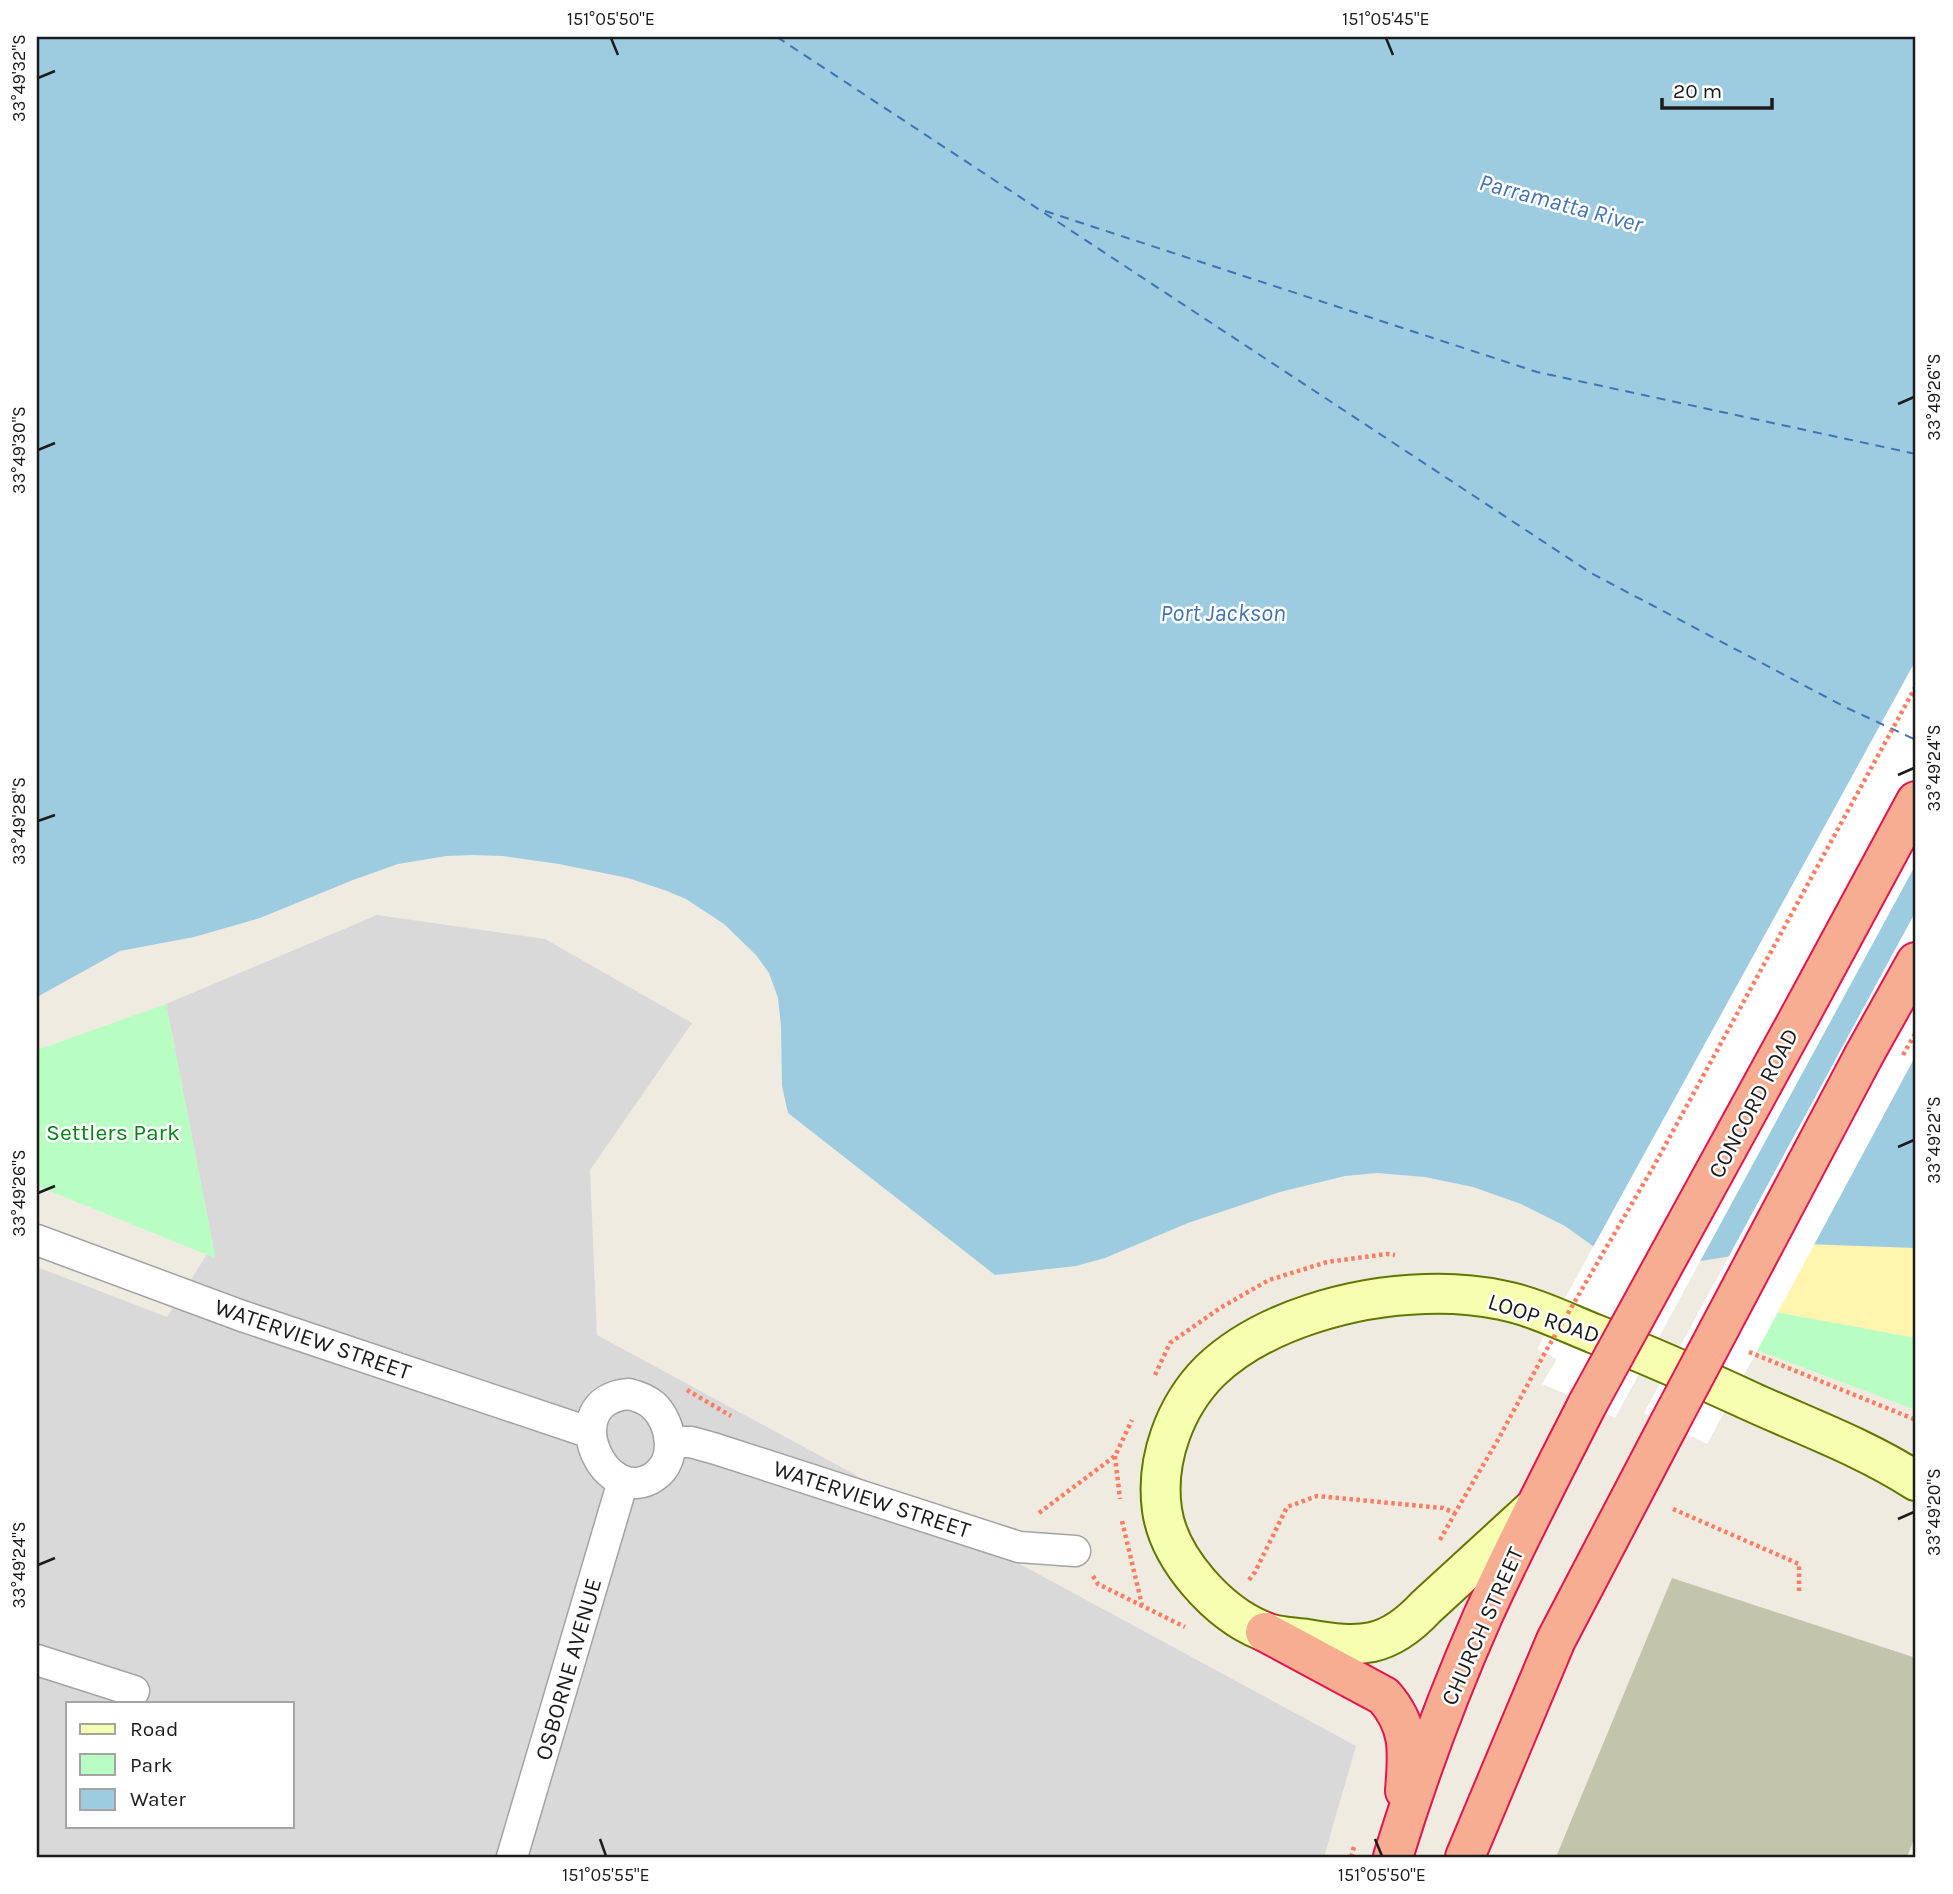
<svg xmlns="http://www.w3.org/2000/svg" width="1953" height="1894" viewBox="0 0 1953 1894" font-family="Karla,sans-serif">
	<rect width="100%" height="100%" fill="#efebe1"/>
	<path fill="#dad9d9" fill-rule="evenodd" d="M377 915 545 939 692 1023 590 1170 597 1335 1356 1746 1324 1857H37V1267L167 1317 213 1245 166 1004ZM68 1703H292V1826H68Z"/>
	<path fill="#c2c4ac" d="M1672 1578 1916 1658V1834L1907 1857H1556Z"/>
	<path fill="#fff5af" d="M1806 1244 1916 1248V1338L1770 1311Z"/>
	<path fill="#b8fec3" d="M166 1004 213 1245 215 1258 37 1186V1050Z
		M1770 1311 1916 1338V1410L1749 1347Z"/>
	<path fill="#9dcce1" d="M37 37H1916V1248L1806 1244 1670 1266 1604 1254 1565 1226 1521 1204 1473 1187 1425 1177 1377 1173 1345 1176 1280 1192 1188 1223 1105 1258 1076 1266 995 1275 788 1113 782 1086 781 1026 778 998 769 973 756 955 724 924 686 899 667 891 628 878 559 864 502 856 473 855 446 856 398 864 353 880 260 918 194 937 120 951 37 997Z"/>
	<path fill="#fff" d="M1916 660V864L1615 1418 1588 1403 1542 1384 1557 1359 1537 1349Z
		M1916 911V1055L1707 1444 1644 1413Z"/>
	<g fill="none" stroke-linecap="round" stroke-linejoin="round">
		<path stroke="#4172b4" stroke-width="2" stroke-dasharray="9 7" stroke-linecap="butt" d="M777 37 1591 573 1847 708 1916 740
			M1045 211 1537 372 1916 454"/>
		<g stroke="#a3a3a3" stroke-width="33">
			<path id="minor" d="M37 1240 242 1316 591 1433
				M629 1394C637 1396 646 1399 653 1405 672 1423 678 1460 655 1476 605 1512 554 1400 629 1394Z
				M670 1442H691L716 1449 1019 1547 1075 1551
				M37 1660 134 1691
				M512 1857 623 1481"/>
		</g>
		<g stroke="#617700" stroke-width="42">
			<path id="secondary" d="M1534 1508 1426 1607C1387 1649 1360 1648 1307 1639 1293 1637 1276 1637 1263 1631 1218 1613 1169 1559 1162 1510 1155 1460 1175 1406 1210 1371 1263 1320 1354 1296 1425 1294 1450 1293 1477 1295 1501 1300 1533 1306 1565 1322 1595 1334 1648 1355 1700 1378 1752 1402 1807 1427 1865 1448 1916 1481"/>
		</g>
		<g stroke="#e6144d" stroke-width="42">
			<path id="trunk" d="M1801 1014 1916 801
				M1864 1055 1916 962
				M1265 1632 1384 1696C1411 1727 1408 1752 1405 1791
				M1393 1857C1418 1776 1448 1695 1482 1618 1515 1545 1552 1474 1588 1403
				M1465 1857 1556 1640 1669 1424"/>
		</g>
		<path stroke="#ff7d62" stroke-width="4.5" stroke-dasharray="3.5 3.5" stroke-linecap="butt" d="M1749 1352 1916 1420
			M1155 1375 1170 1343 1220 1308 1269 1280 1327 1262 1387 1254 1395 1255
			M687 1390 731 1416
			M1115 1456 1120 1499
			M1673 1509 1799 1564V1594
			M1039 1513 1115 1456 1132 1420
			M1122 1521 1142 1605
			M1440 1540 1455 1513
			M1093 1576 1098 1584 1185 1627
			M1249 1580 1255 1572 1287 1507 1317 1496 1443 1508 1455 1513 1499 1438 1543 1356
			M1351 1857 1354 1847"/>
		<use href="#minor" stroke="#fff" stroke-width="30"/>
		<use href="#secondary" stroke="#f5ffaf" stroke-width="38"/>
		<use href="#trunk" stroke="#f6ad92" stroke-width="38"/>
		<g stroke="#e6144d" stroke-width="42" stroke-linecap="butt">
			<path id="trunk-bridge" d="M1588 1403 1801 1014
				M1669 1424 1864 1055"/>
		</g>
		<path stroke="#ff7d62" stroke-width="4.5" stroke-dasharray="3.5 3.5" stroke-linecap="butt" d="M1903 1055 1916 1032
			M1543 1356 1655 1164 1916 686"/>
		<use href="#trunk-bridge" stroke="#f6ad92" stroke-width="38"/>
	</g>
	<path fill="none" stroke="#1c1c1c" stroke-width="2.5" d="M611 38 618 55M1386 38 1393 55M38 78 55 71M1898 404 1914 397M38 450 55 443M1898 775 1914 768M38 821 55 815M1898 1147 1914 1140M38 1193 55 1186M1898 1519 1914 1512M38 1565 55 1558M600 1839 606 1856M1375 1839 1382 1856"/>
	<g text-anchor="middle" stroke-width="5" stroke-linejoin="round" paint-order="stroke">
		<g font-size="23" fill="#1c1c1c" stroke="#fff">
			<text transform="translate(1753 1103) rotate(-62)" y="8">CONCORD ROAD</text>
			<text transform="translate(1544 1318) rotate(18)" y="8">LOOP ROAD</text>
			<text transform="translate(313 1339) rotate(19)" y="8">WATERVIEW STREET</text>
			<text transform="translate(872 1499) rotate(18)" y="8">WATERVIEW STREET</text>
			<text transform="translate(1482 1626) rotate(-66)" y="8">CHURCH STREET</text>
			<text transform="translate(568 1669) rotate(-74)" y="8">OSBORNE AVENUE</text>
		</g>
		<g font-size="23" fill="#028316" stroke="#fff">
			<text x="113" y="1140">Settlers Park</text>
		</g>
		<g font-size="24" font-style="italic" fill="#4172b4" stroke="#fff">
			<text transform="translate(1561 203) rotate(15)" y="8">Parramatta River</text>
			<text x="1223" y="621">Port Jackson</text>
		</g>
	</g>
	<rect width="1953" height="1894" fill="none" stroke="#ffffff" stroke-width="77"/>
	<rect x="66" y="1702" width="228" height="126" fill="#ffffff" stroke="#a4a4a4" stroke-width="2"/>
	<rect x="80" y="1724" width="35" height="10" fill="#f5ffaf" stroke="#a4a4a4" stroke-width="2"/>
	<text x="130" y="1736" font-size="21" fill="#1c1c1c">Road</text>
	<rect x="80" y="1754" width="35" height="21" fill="#b8fec3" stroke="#a4a4a4" stroke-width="2"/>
	<text x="130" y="1772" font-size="21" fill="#1c1c1c">Park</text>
	<rect x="80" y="1789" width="35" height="21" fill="#9dcce1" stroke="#a4a4a4" stroke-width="2"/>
	<text x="130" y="1806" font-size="21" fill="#1c1c1c">Water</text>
	<path d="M1662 98v10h110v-10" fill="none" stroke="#1c1c1c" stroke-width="3.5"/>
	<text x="1673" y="98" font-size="21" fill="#1c1c1c" stroke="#ffffff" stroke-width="5" paint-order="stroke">20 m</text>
	<rect x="38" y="38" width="1876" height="1818" fill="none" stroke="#1c1c1c" stroke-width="2.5"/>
	<g font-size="18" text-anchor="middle" fill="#1c1c1c">
		<text x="611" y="25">151°05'50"E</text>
		<text x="1386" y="25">151°05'45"E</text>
		<text transform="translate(19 78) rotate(-90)" y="6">33°49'32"S</text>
		<text transform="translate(1934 397) rotate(-90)" y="6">33°49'26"S</text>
		<text transform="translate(19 450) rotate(-90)" y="6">33°49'30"S</text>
		<text transform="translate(1934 768) rotate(-90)" y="6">33°49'24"S</text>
		<text transform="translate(19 821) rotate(-90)" y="6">33°49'28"S</text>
		<text transform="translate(1934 1140) rotate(-90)" y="6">33°49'22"S</text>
		<text transform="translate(19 1193) rotate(-90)" y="6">33°49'26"S</text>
		<text transform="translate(1934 1512) rotate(-90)" y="6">33°49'20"S</text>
		<text transform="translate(19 1565) rotate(-90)" y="6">33°49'24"S</text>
		<text x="606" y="1881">151°05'55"E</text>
		<text x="1382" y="1881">151°05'50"E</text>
	</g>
</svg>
